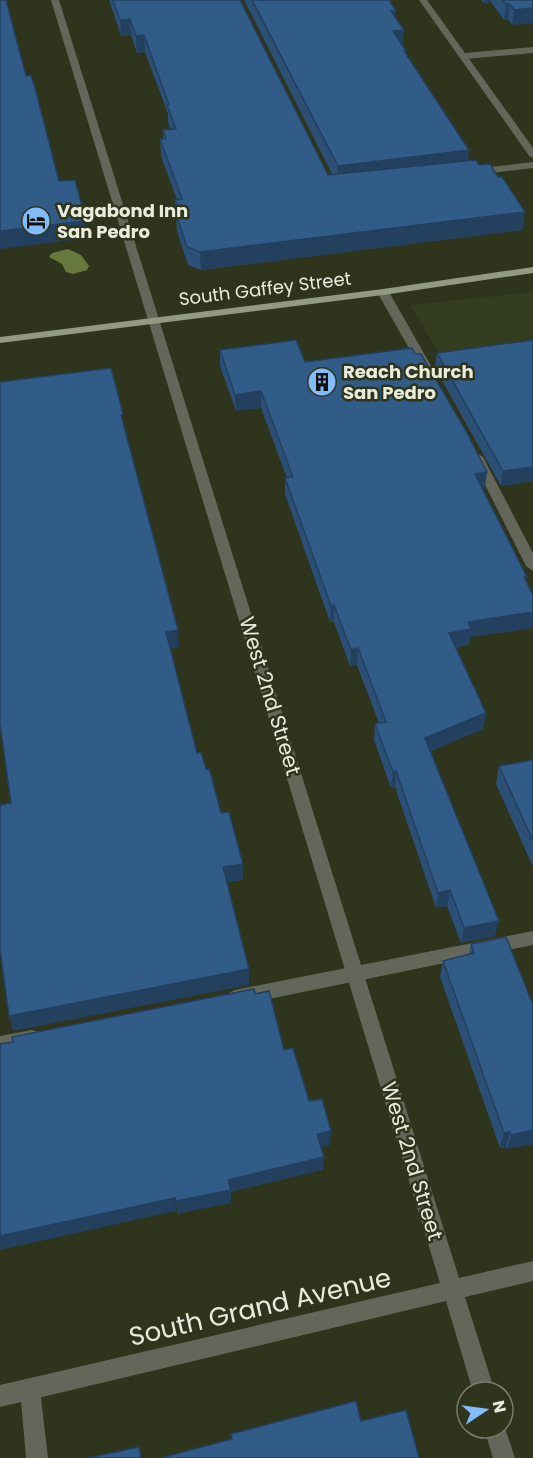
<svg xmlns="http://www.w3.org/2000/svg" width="533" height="1458" viewBox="0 0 533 1458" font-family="Poppins,sans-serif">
	<rect width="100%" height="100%" fill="#2e351c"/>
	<path fill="#343d1d" d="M533 292V429L489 435 410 305Z"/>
	<path fill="#67783d" d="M68 249 81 255 89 266 87 270 73 274 66 272 62 264 49 257 52 253Z"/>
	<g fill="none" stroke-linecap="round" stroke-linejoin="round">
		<path fill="#62675a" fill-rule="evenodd" d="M533 162V168L473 175 468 172 473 169Z
			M383 289 389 292 434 371 432 373 428 375 422 371 377 292Z
			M477 453 483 457 533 553V571L526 566 471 457Z
			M533 931V945L235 1006 229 1003 226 998 229 993 235 990Z
			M32 1030 38 1032 41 1038 38 1044 0 1052V1036Z
			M30 1379 37 1382 40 1389 48 1458H26L20 1389 23 1382Z"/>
		<path fill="#62675a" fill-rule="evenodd" d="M51 0H59L459 1278 533 1261V1281L465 1297 495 1392H473L446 1301 0 1407V1385L440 1283Z
			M533 47V53L465 59 461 56 465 53Z
			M503 1422 515 1458H493L484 1428H503Z"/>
		<path fill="#62675a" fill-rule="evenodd" d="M419 0H427L533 148V158L530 157Z"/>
		<path fill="#929a81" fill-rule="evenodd" d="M533 267V273L383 295 0 343V337L383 289Z"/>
	</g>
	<path fill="#2b4f75" d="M109 0H240L328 175 332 174 244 0H389L396 18 403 46 406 54 468 160 523 230 201 270 188 265 177 231 175 200H177L161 156 160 139H163V130L170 129 168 122V114L145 52 137 53 131 35 121 36Z
		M481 0H533L512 25 508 19 504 20 491 2 484 3Z
		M533 340V481L501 486 435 368 437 353Z
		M220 350 305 362 485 488 483 489 533 595V628L470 637 469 645 456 648 486 713 483 729 431 751 495 936 461 943 447 906 436 908 395 787 391 788 374 740 375 724 379 723 357 665 350 666 334 622H330L285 494V478H287L261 408 236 411 220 366Z
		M533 760V867L496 784 499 766Z
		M471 944 533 1005V1144L507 1149 506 1147 500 1148 440 977 443 961 469 955Z"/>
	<path fill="#23405f" d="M485 0H491V2L484 3Z
		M506 4H510L508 19 504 20Z
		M533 8V23L512 25 514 10Z
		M391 11H396L395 27Z
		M130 19 131 35 121 36 120 20Z
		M404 30 403 47 393 31Z
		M144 35 145 52 137 53 136 36Z
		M469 150 468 168 337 184 338 166Z
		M525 212 523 230 201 270 200 252Z
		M86 221 88 238 0 249V231Z
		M261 391V408L236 411 235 395Z
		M533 467V481L501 486 503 471Z
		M487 472 485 488 473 490 475 474Z
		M334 605V622H330L331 606Z
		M533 612V628L470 637 469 645 447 650 449 633 468 622Z
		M178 630 179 647 168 649 166 632Z
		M358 648 357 665 350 666 351 650Z
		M486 713 483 729 423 754 425 738Z
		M396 771 395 787 391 788 393 772Z
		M243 864V880L223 883V867Z
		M450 890 447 906 436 908 438 893Z
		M499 921 495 936 461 943 464 928Z
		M249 969V985L13 1031 9 1016Z
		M533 1130V1144L507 1149 511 1135Z
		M331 1131 330 1145 317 1148V1134Z
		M510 1132 506 1147 500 1148 504 1133Z
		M324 1157 323 1170 231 1192V1203L177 1214 176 1201 228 1180Z
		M175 1198 176 1211 0 1250V1236Z"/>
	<path fill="#325c88" stroke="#23405f" stroke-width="1.5" d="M0 0H6L26 76 31 75 36 92 59 181 75 180 86 221 0 231Z
		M113 0H240L328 175 476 160 479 165 490 164 498 177H502L525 212 200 252 187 247 176 214 180 213 175 200 182 199 160 139H166L163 130 176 129 167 105H169L144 35 136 36 130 19 120 20Z
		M252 0H389L396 11H391L404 30 393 31 406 51H404L469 150 338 166Z
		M503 0H533V8L514 10 510 4H506Z
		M296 340 305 362 412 348 415 354H421L466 431 487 472 475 474 527 577H524L533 595V612L468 622 471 629 449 633 486 713 425 738 499 921 464 928 450 890 438 893 396 771 393 772 375 724 386 722 358 648 351 650 334 605 331 606 285 478 293 477 261 391 235 395 220 350Z
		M533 340V467L503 471 437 353Z
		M111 368 123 414 121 415 178 630 166 632 197 753 201 752 206 769 209 768 221 813 229 812 243 864 223 867 249 969 9 1016 0 949V805L11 803 0 724V382Z
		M533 760V841L499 766Z
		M506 937 533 1005V1130L511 1135 510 1132 504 1133 443 961 474 953 471 944Z
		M254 989 255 994 269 991 284 1050 293 1048 309 1101 322 1099 331 1131 317 1134 324 1157 228 1180 231 1190 176 1201 175 1198 0 1236V1044L13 1042 12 1037Z
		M356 1401 361 1421 406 1410 419 1458H161L232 1439 231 1434Z
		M139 1447 141 1458H88Z"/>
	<defs>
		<g id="hotel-disc" transform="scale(1.5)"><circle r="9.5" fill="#82bcfa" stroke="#2e351c"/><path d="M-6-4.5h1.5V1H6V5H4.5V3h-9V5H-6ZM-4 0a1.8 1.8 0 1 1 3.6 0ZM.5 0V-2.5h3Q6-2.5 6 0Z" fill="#111"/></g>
		<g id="building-disc" transform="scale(1.5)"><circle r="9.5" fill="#82bcfa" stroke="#2e351c"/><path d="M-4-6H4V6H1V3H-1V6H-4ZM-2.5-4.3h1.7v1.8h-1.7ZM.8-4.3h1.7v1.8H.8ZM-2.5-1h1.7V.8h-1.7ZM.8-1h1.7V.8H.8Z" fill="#111"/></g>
	</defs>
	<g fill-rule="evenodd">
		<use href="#hotel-disc" x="36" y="221"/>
		<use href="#building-disc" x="322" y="382"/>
	</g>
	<g text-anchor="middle" stroke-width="5" stroke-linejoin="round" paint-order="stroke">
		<g font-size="18" font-weight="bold" fill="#e7ecdd" stroke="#2e351c" text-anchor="start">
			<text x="57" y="217">Vagabond Inn<tspan x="57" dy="21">San Pedro</tspan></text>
			<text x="343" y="378">Reach Church<tspan x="343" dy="21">San Pedro</tspan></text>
		</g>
		<g font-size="18" fill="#e7ecdd" stroke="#2e351c">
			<text transform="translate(265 289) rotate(-7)" y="6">South Gaffey Street</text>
		</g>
		<g font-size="21" fill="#e7ecdd" stroke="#2e351c">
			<text transform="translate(270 696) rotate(73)" y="7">West 2nd Street</text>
			<text transform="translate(412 1161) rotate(73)" y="7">West 2nd Street</text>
		</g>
		<g font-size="26" fill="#e7ecdd" stroke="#2e351c">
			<text transform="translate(260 1307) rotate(-13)" y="9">South Grand Avenue</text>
		</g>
	</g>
	<g transform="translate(485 1410) rotate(77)"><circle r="28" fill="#2e351c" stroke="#787e69" stroke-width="1.5"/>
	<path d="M0-4.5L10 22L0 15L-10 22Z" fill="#82bcfa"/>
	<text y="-9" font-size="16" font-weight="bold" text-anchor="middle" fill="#e7ecdd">N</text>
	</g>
</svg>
